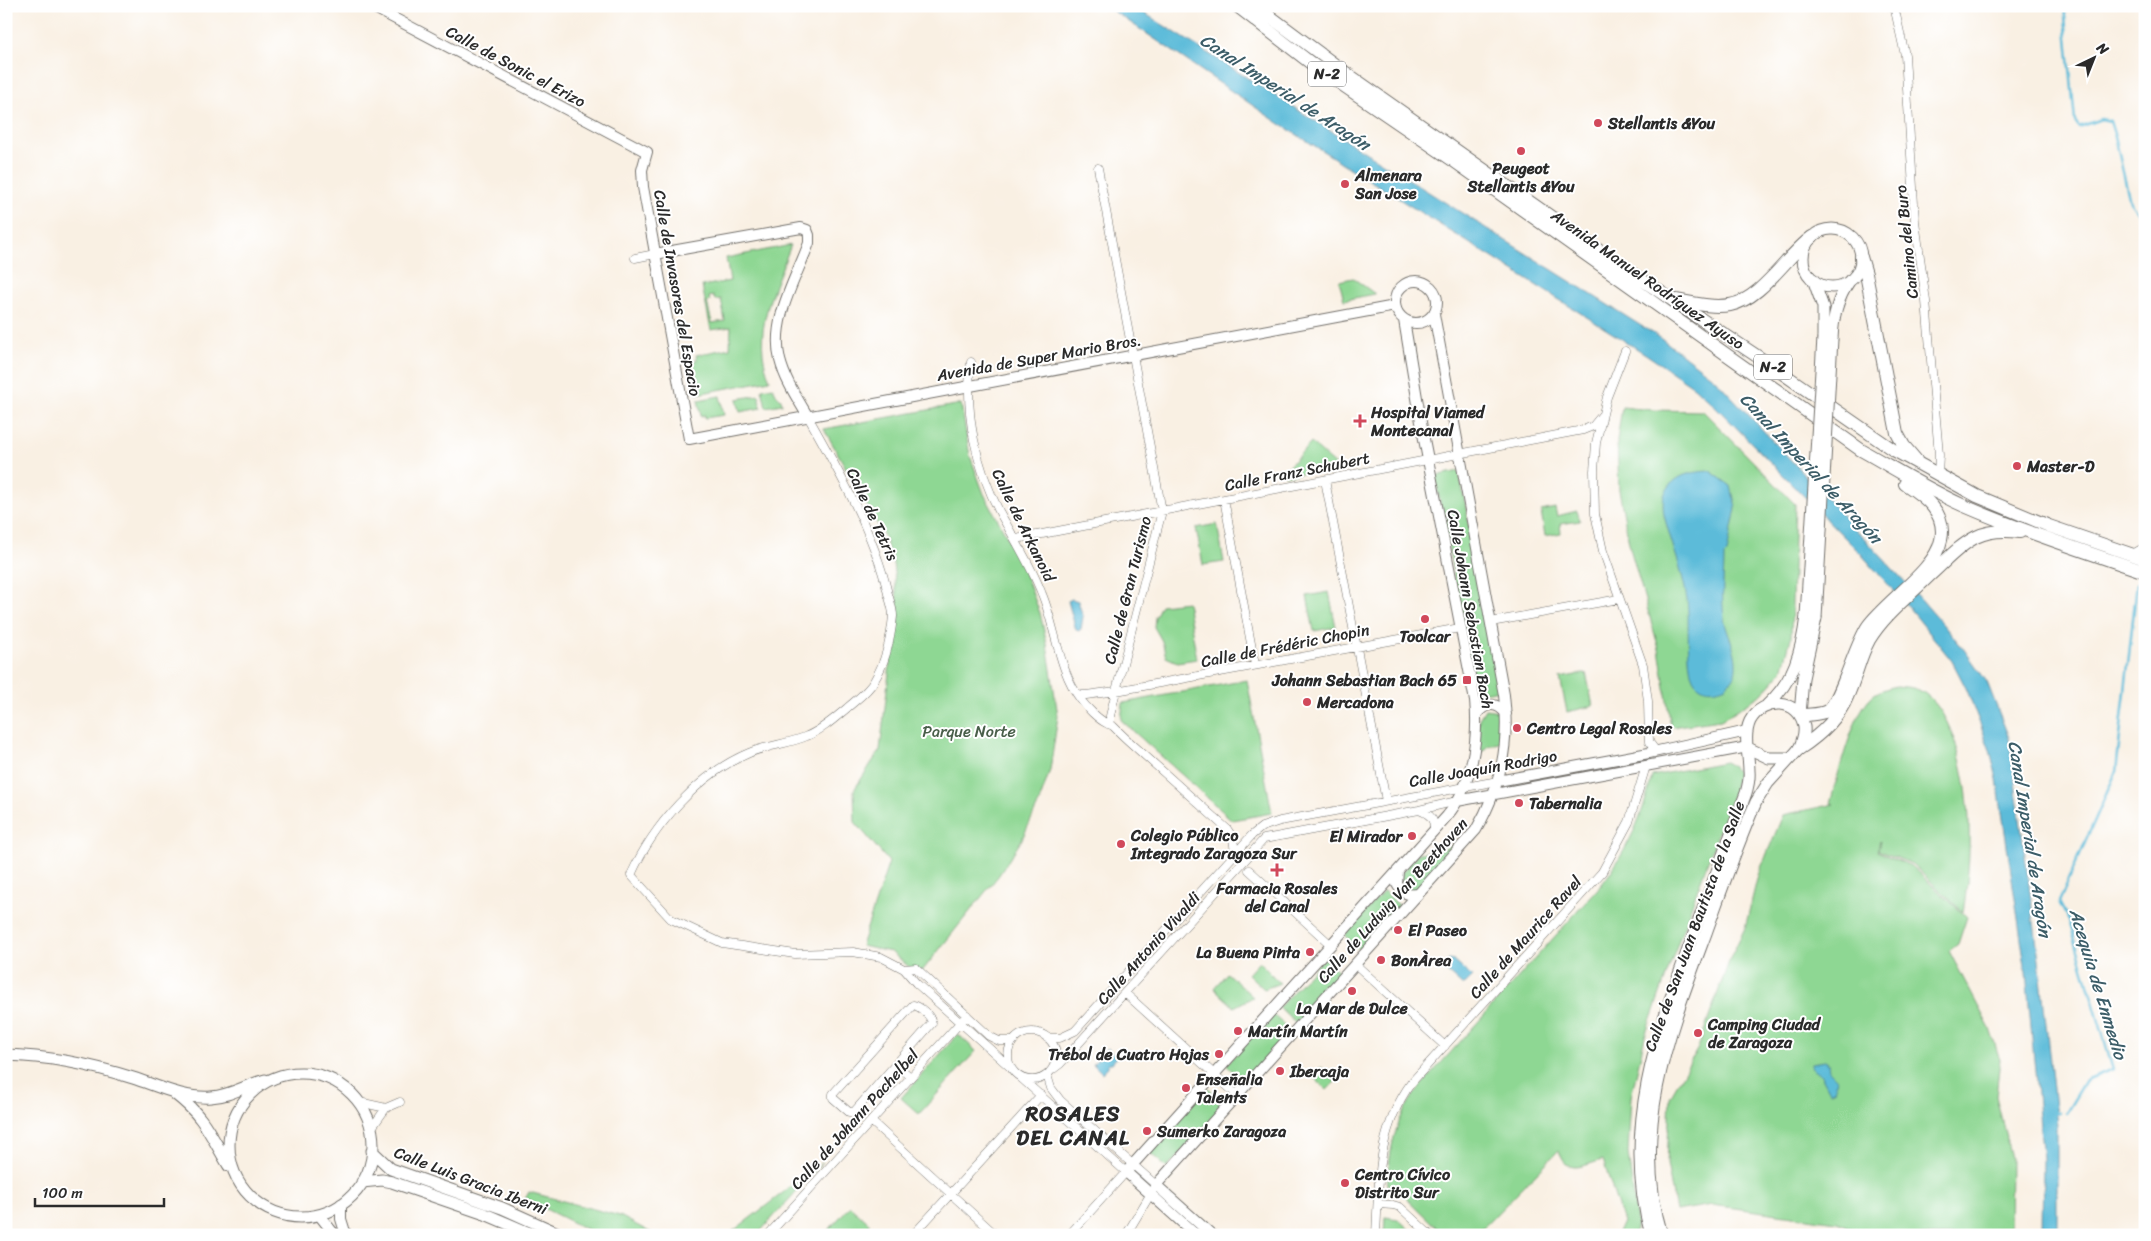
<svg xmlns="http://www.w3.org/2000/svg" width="2151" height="1241" viewBox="0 0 2151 1241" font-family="Sriracha,sans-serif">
	<rect width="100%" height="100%" fill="#fff"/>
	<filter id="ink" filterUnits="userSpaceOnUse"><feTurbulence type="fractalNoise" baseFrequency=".02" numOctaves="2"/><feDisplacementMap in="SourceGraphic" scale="10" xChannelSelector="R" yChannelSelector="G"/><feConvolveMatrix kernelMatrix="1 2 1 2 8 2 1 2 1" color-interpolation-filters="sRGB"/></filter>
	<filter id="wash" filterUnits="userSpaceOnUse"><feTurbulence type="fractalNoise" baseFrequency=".0096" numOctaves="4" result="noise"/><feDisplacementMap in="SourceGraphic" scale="20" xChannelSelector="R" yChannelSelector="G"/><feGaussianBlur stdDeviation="1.12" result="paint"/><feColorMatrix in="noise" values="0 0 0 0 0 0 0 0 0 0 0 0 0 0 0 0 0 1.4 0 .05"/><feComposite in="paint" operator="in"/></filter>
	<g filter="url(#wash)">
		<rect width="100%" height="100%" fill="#f9f0e3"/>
		<path fill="#8ed793" stroke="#5c815f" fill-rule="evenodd" d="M791 245C774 290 750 333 770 380L697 394 691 361 697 360 696 355 730 348 731 327 711 330 702 286 730 281 726 258ZM713 296 715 300 721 299 725 321 712 323 707 302 710 301 709 297Z
			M1353 278 1375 294 1344 300 1339 281Z
			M773 387 776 394 781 399 782 404 766 407 762 389Z
			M759 395 761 408 740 412 737 399Z
			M720 396 724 415 705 418V415L701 416 698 400Z
			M961 404 970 456 984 494 1020 561 1040 613 1047 644 1058 716 1050 770 1039 803 1021 841 999 875 919 975 891 952 861 946 889 862 855 822 854 790 880 750 890 664 899 618 893 563 883 534 824 429Z
			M1622 407 1653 410 1703 411 1795 504 1791 638 1782 671 1762 694 1721 720 1671 727 1659 649 1630 548 1619 490 1617 441Z
			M1311 443 1338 467 1285 476 1283 472Z
			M1459 471 1500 690 1476 694 1435 476Z
			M1555 508 1557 516 1577 511 1580 521 1560 524 1561 533 1545 536 1541 511Z
			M1217 524 1224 562 1203 565 1196 528Z
			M1329 592 1336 627 1314 631 1307 596Z
			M1187 602 1197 659 1177 662 1166 657 1162 641 1154 627 1155 617 1161 605Z
			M1586 673 1593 706 1567 712 1560 678Z
			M1247 680 1272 813 1232 820 1121 720 1123 703Z
			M1897 686C1904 687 1912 687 1919 690 1955 707 1969 788 1969 824 1970 854 1968 883 1963 912L1912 864 1878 850 1880 841 1877 851 1911 866 1967 917 1958 944 1949 951 1990 1029 2000 1060 1996 1096 2011 1158 2010 1235H1867L1837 1222 1712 1205 1676 1211 1667 1164 1670 1097 1698 1048 1731 956 1745 928 1758 875 1783 815 1834 804 1830 803C1838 777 1852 714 1872 696 1879 690 1888 688 1897 686Z
			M1485 709 1500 711 1503 742 1488 746 1475 758 1479 719Z
			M1725 762 1732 766 1737 772 1735 788 1680 937 1645 1036 1631 1097 1628 1153 1637 1223 1634 1235H1617L1623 1222 1603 1160C1583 1165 1566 1177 1559 1150L1476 1235H1444L1403 1195 1387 1190C1390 1146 1394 1117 1424 1082L1602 884C1627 851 1643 816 1652 776Z
			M1459 842 1420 888 1414 891 1403 888 1399 876 1418 853 1439 851Z
			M1384 891 1402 908 1362 952 1344 935Z
			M1324 958 1343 975 1297 1024 1279 1007Z
			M1259 962 1280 983 1264 989 1248 974Z
			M1227 973 1253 997 1234 1007 1214 988Z
			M1272 1014 1291 1031 1245 1082 1226 1065Z
			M958 1034 976 1051 919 1114 901 1098Z
			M1321 1067 1336 1081 1327 1090 1312 1076Z
			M1207 1087 1226 1104 1167 1168 1149 1152Z
			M823 1162 757 1235H728Z
			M529 1192 620 1216 655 1235H598L525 1199Z
			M850 1206 870 1224 860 1235H824Z
			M1385 1217 1398 1219 1415 1235H1384Z"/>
		<path fill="#5bbbd9" stroke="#437382" d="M1106 6H1133L1662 339 1715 379 1921 599 1963 648 1987 682 2009 738 2039 959 2057 1126V1235H2042L2043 1160 2026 972 1997 779 1990 750 1967 690 1952 661 1915 615 1861 554 1715 406 1694 387 1647 355 1280 124Z
			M1710 471 1731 486 1736 508 1727 553 1724 556C1724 577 1721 596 1724 618 1726 633 1737 650 1736 666 1736 675 1732 680 1726 686 1715 691 1703 692 1695 682 1685 670 1690 618 1687 600 1683 571 1672 546 1665 519 1663 513 1662 498 1665 493 1675 474 1691 472 1710 471Z
			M1072 599 1078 601 1083 617 1081 629 1079 631 1076 630 1068 601Z
			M1449 960 1454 961 1472 977 1463 986 1445 970 1444 964Z
			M1108 1048 1117 1057 1112 1063H1108V1067L1102 1073 1093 1064Z
			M1825 1061 1828 1063 1829 1071 1837 1079 1834 1091 1830 1092 1821 1075 1811 1067V1063Z"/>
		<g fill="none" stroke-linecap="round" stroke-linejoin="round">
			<path stroke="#5bbbd9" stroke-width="2.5" d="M2064 6 2075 121 2079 127 2101 119 2110 121 2115 137 2130 202 2145 222
				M2143 538 2145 524
				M2052 1113H2059
				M2066 1113 2086 1080 2113 1069 2070 923 2059 902 2116 772 2137 583"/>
		</g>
	</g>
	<g filter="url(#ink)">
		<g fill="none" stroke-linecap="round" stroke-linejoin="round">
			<g stroke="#73706b" stroke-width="9">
				<path id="minor" d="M1894 6 1905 55 1915 221 1926 301 1939 455 1938 476
					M1098 168 1162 511 1116 691 1110 716 1111 725
					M635 258 655 254
					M1625 351 1607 397 1596 443 1594 471 1595 514 1603 551 1643 665 1648 701 1649 742 1655 750
					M971 362C964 413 976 467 1000 513 1015 540 1031 565 1042 594 1056 628 1058 670 1081 700 1086 707 1098 719 1106 723 1110 726 1109 723 1113 726 1119 732 1125 738 1132 744L1227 829 1233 838 1235 853
					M807 415C837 468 875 535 888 594 890 601 893 609 893 616 891 637 885 663 874 681 869 691 856 700 847 708 835 718 822 730 807 736 789 744 768 745 749 753 698 774 653 826 631 875L671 919 722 943 795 954 853 952 881 957 904 969 916 983 1010 1067
					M1325 480 1386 801
					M1224 499 1255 665
					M1016 539 1583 430 1593 426 1602 415
					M2131 555 2145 547
					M1491 622 1619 599
					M1077 694 1086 695 1116 691 1460 628
					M1419 810C1430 814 1435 819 1434 831
					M1249 870 1331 945
					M1355 964 1445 1046
					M904 969 916 968 989 1036 999 1041H1013
					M1125 993 1237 1095
					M1008 1056a24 24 0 1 1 48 0a24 24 0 1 1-48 0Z
					M1047 1038H1060L1075 1031 1252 835 1262 827 1280 821 1498 781
					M896 1064 854 1112H849L833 1098V1094L913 1005C920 1006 931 1016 932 1023L896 1064 910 1077
					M1052 1070 1060 1064 1264 839 1419 810 1457 801
					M1047 1075 1051 1088 1060 1100 1156 1185 1126 1235
					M1021 1078 1126 1172 1069 1235
					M359 1102 386 1108
					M871 1121 996 1235
					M371 1129 386 1108 400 1102
					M1378 1204 1393 1205 1400 1207 1430 1235
					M768 1235 967 1015
					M913 1235 1041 1095
					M1376 1235C1379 1178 1377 1131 1411 1083L1602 872 1629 822 1646 766"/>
			</g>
			<g stroke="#73706b" stroke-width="12">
				<path id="tertiary" d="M371 6 647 152 642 170 643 187 689 439 1395 306
					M655 254 801 228 807 230 809 235V243C796 279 770 320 780 360 785 380 797 398 807 415
					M1395 302a21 21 0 1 1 42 0a21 21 0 1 1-42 0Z
					M1476 715C1485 703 1497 701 1506 714
					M1498 781 1649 753 1747 731
					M1457 801 1748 747
					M1398 871 1397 884C1402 893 1408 896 1418 894
					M341 1204V1219L346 1235
					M319 1215 335 1235
					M1196 1235 1126 1172 1447 816C1472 786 1479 739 1475 701L1423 434 1404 320
					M1212 1235 1156 1185 1476 830C1501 787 1510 744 1504 695L1434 314"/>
			</g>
			<g stroke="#73706b" stroke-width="13">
				<path id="secondary" d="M1803 258a29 29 0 1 1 58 0a29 29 0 1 1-58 0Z
					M1813 279 1823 307V338
					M1832 339C1833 317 1837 299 1850 280
					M1767 705C1794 681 1802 650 1806 616
					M1800 715 1803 678 1816 618
					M1748 748 1769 758H1790
					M6 1055C50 1056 92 1065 133 1078 158 1086 184 1099 211 1097 231 1096 246 1085 265 1080
					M229 1145a72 72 0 1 1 144 0a72 72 0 1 1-144 0Z
					M175 1094C206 1118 210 1135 229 1166
					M372 1151 391 1169 502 1208 562 1235
					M362 1182 382 1180 392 1182 485 1214 534 1235
					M1651 1235C1621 1130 1657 1033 1693 936 1711 888 1728 841 1746 793 1748 786 1750 779 1749 771 1749 755 1743 736 1750 721 1763 697 1800 698 1804 727 1805 735 1802 742 1799 749L1768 783 1756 802C1737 845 1722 889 1706 933 1670 1030 1630 1130 1662 1235"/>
			</g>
			<g stroke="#73706b" stroke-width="14">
				<path id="trunk" d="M1237 6 1312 64 1454 161 1861 450C1895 469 1927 489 1962 505 2022 531 2084 551 2145 572
					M1256 6 1346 73 1618 264 1769 364 1892 449 1977 496 2049 526 2145 559
					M1861 257 1866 274 1897 433 1904 446 1916 460
					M1676 300C1693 303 1712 308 1730 305 1762 299 1786 256 1812 237
					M1801 716C1809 714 1819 715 1827 711 1841 702 1854 646 1868 626 1886 601 1936 569 1941 540 1947 513 1925 497 1905 484
					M1799 749C1819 736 1838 719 1847 697 1856 678 1859 658 1869 640 1884 615 1909 596 1929 576 1944 563 1958 546 1976 537 1990 530 2005 530 2020 532"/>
			</g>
			<use href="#minor" stroke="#fff" stroke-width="8"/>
			<use href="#tertiary" stroke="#fff" stroke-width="10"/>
			<use href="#secondary" stroke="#fff" stroke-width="11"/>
			<use href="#trunk" stroke="#fff" stroke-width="12"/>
			<g stroke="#73706b" stroke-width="13" stroke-linecap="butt">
				<path id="secondary-bridge" d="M1806 616 1823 338
					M1816 618 1832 339"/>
			</g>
			<use href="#secondary-bridge" stroke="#fff" stroke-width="11"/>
		</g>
	</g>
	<g fill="#d1495b" stroke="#fff" stroke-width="2">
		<circle cx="1598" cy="123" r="5"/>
		<circle cx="1521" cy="151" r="5"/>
		<circle cx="1345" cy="184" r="5"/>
		<path d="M1357.5 413.5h5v5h5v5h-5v5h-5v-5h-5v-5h5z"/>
		<circle cx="2017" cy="466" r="5"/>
		<circle cx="1425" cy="619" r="5"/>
		<rect x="1462" y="675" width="10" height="10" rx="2.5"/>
		<circle cx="1307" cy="702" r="5"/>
		<circle cx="1517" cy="728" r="5"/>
		<circle cx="1519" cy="803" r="5"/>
		<circle cx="1412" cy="836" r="5"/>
		<circle cx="1121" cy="844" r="5"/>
		<path d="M1274.5 862.5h5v5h5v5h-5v5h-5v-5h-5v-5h5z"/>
		<circle cx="1398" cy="930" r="5"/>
		<circle cx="1310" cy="952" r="5"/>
		<circle cx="1381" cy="960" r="5"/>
		<circle cx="1352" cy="991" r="5"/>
		<circle cx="1238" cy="1031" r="5"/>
		<circle cx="1698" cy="1033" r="5"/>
		<circle cx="1219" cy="1054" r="5"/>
		<circle cx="1280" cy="1071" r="5"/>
		<circle cx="1186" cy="1088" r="5"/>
		<circle cx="1147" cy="1131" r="5"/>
		<circle cx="1345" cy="1183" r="5"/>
	</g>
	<g text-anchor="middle" stroke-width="4" stroke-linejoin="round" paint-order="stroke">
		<g fill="#fff" stroke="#6b6b6b" stroke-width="1">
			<rect x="1308" y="61.5" width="38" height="25" rx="4"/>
			<rect x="1754" y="354.5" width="38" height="25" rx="4"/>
		</g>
		<g font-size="15" font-weight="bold" fill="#2b2b2b">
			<text x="1327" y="79">N-2</text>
			<text x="1773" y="372">N-2</text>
		</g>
		<g font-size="16" fill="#2b2b2b" stroke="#fff">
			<text transform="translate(516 66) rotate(28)" y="6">Calle de Sonic el Erizo</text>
			<text transform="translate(1906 242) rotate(-96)" y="6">Camino del Buro</text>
			<text transform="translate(1648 279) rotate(35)" y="6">Avenida Manuel Rodríguez Ayuso</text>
			<text transform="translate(678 293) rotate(80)" y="6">Calle de Invasores del Espacio</text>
			<text transform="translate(1039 357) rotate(-10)" y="6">Avenida de Super Mario Bros.</text>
			<text transform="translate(1297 471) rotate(-11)" y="6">Calle Franz Schubert</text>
			<text transform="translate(873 514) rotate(65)" y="6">Calle de Tetris</text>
			<text transform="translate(1024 525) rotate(64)" y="6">Calle de Arkanoid</text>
			<text transform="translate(1127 590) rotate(-76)" y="6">Calle de Gran Turismo</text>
			<text transform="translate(1471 609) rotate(80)" y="6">Calle Johann Sebastian Bach</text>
			<text transform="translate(1285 645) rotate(-11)" y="6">Calle de Frédéric Chopin</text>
			<text transform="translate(1483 768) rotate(-10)" y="6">Calle Joaquín Rodrigo</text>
			<text transform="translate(1392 900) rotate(-48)" y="6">Calle de Ludwig Van Beethoven</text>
			<text transform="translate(1694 926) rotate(-70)" y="6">Calle de San Juan Bautista de la Salle</text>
			<text transform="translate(1525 937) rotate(-48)" y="6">Calle de Maurice Ravel</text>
			<text transform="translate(1148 948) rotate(-48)" y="6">Calle Antonio Vivaldi</text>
			<text transform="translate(854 1119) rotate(-48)" y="6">Calle de Johann Pachelbel</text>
			<text transform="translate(471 1180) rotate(21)" y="6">Calle Luis Gracia Iberni</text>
		</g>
		<g font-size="16" font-weight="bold" fill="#2b2b2b" stroke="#fff" text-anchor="start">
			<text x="1608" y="129">Stellantis &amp;You</text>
			<text x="1521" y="174" text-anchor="middle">Peugeot<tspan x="1521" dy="18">Stellantis &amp;You</tspan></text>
			<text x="1355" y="181">Almenara<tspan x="1355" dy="18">San Jose</tspan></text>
			<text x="1371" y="418">Hospital Viamed<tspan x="1371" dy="18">Montecanal</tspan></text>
			<text x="2027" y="472">Master-D</text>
			<text x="1425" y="642" text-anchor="middle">Toolcar</text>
			<text x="1457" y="686" text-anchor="end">Johann Sebastian Bach 65</text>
			<text x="1317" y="708">Mercadona</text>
			<text x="1527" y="734">Centro Legal Rosales</text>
			<text x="1529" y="809">Tabernalia</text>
			<text x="1131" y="841">Colegio Público<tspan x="1131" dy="18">Integrado Zaragoza Sur</tspan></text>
			<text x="1402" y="842" text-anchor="end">El Mirador</text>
			<text x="1277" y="894" text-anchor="middle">Farmacia Rosales<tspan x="1277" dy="18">del Canal</tspan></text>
			<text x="1408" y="936">El Paseo</text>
			<text x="1300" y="958" text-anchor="end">La Buena Pinta</text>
			<text x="1391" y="966">BonÀrea</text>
			<text x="1352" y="1014" text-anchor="middle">La Mar de Dulce</text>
			<text x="1708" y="1030">Camping Ciudad<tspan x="1708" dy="18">de Zaragoza</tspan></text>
			<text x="1248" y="1037">Martín Martín</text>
			<text x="1209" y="1060" text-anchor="end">Trébol de Cuatro Hojas</text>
			<text x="1290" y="1077">Ibercaja</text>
			<text x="1196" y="1085">Enseñalia<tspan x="1196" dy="18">Talents</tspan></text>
			<text x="1157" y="1137">Sumerko Zaragoza</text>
			<text x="1355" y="1180">Centro Cívico<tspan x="1355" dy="18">Distrito Sur</tspan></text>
		</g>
		<g font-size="16" fill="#495f4a" stroke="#fff">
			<text x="969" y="737">Parque Norte</text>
		</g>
		<g font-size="18" font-style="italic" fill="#3c5d68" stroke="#fff">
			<text transform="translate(1285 92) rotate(33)" y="6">Canal Imperial de Aragón</text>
			<text transform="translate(1811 468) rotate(47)" y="6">Canal Imperial de Aragón</text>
			<text transform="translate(2030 839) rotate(81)" y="6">Canal Imperial de Aragón</text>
			<text transform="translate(2098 984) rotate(73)" y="6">Acequia de Enmedio</text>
		</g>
		<g font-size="21" font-weight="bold" letter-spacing="1" fill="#2b2b2b" stroke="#fff">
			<text x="1073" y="1121">ROSALES<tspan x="1073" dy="24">DEL CANAL</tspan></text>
		</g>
	</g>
	<rect width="2151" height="1241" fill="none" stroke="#fff" stroke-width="25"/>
	<g transform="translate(2094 58) rotate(43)" stroke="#ffffff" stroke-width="4" paint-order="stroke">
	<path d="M0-4L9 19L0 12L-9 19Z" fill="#2b2b2b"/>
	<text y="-8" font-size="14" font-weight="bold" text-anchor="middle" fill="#2b2b2b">N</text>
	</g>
	<path d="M35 1198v8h129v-8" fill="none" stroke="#2b2b2b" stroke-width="2.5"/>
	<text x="42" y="1198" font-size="15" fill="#2b2b2b" stroke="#ffffff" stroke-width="4" paint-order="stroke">100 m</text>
</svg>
